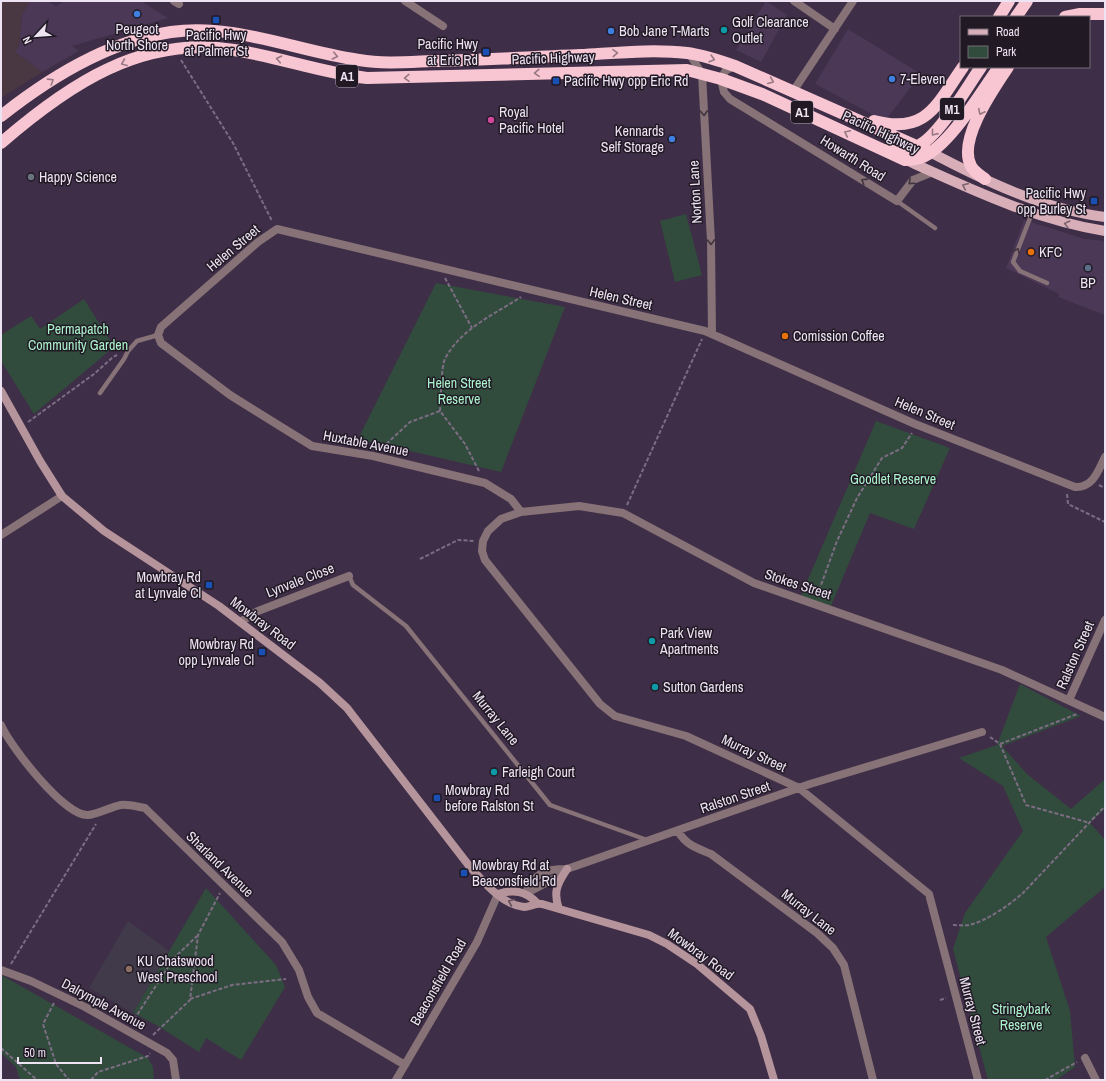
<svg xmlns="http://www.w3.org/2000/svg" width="1106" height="1081" viewBox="0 0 1106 1081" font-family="'Archivo Narrow',sans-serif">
	<rect width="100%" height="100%" fill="#3f2e47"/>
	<path fill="#4b3856" d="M30 1H48L56 6 64 1H141L168 18 72 46 79 51 42 72 15 52 19 45 22 14Z
		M766 1 787 15 761 62 736 50Z
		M848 29 921 74 885 121 815 84Z
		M1024 220 1085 239 1105 241V315L1058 297 1059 294 1006 268Z"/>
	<path fill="#493741" d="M1 1H30L22 14 19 45 15 52 42 72 1 98Z"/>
	<path fill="#403a4b" d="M128 921 169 951 133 1013 89 988Z"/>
	<path fill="#314c3d" d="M686 214 702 275 675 282 660 221Z
		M436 283 565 307 501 472 358 439Z
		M84 299 114 347 34 414 1 361V335L31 316 40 329Z
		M876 421 950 448 914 529 870 513 830 608 800 598Z
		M1020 684 1081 716 1002 746 1027 774 1071 809 1105 779V809L1090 823 1105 840V887L1046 937 1070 1011 1075 1067 1056 1080H988L953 949 965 913 1023 831 1003 786 959 758 997 745Z
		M206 888 276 965 285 987 241 1060 206 1038 199 1052 158 1026 133 1013Z
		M3 976 148 1058 153 1067 154 1080H20L16 1067 1 1053V977Z"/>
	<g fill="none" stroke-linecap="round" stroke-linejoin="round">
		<path stroke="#7c6d83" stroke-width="2" stroke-dasharray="4 2" stroke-linecap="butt" d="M181 60 233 143 272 221
			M445 278 472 328
			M440 411C441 399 441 367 445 359 460 329 495 314 521 297
			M28 422 94 374 113 357 117 355
			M382 448 410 422 440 411 465 444 479 471
			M1099 485 1105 488
			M1067 494 1068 504 1105 522
			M627 505 702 339
			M420 559 458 540 475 541
			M817 596 837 541 857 498 882 458 902 448 912 433
			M990 737 1000 744 1026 805 1090 823
			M1000 744 1077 714
			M953 925C958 925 964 926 969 925 987 921 1009 905 1023 893L1105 806
			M11 964 96 824
			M190 999 232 985 286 979
			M940 1000 946 998
			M54 1003 43 1024 56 1064 69 1080
			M120 1018 124 1012 135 1018 174 958 197 936
			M153 1035 190 1000 198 935 220 893
			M1 1048 37 1080
			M91 1080 98 1072 148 1056 150 1053
			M1045 1080 1077 1062"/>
		<path stroke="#877277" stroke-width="4.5" d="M897 201 935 228
			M1032 213 1013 262 1020 271 1047 283
			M100 393 124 359 128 351 137 341 158 335
			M349 576 353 585 406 626 550 805 647 840"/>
		<path stroke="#877277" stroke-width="8" d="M174 1 179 4
			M405 1 443 26
			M794 1 835 29
			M689 53 702 74 711 241 712 334
			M735 66 726 70 721 79 724 92 730 99 897 201 913 180 933 172
			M794 90 853 1
			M521 512 511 499 485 483 373 456 312 446 230 395 161 343 158 335 161 327 258 242 277 229 705 331 915 424 1075 487C1093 488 1098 471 1105 457
			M1 535 62 496
			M240 622 258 611 349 576
			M1069 700 1105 620
			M1 725C10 746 65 817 88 815 99 814 110 807 121 805 128 804 138 807 145 808L282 942 299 970 308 997 317 1013 405 1065
			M678 831C686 845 696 848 711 854L817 933 833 948 844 965 873 1080
			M525 894C535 873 544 869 567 869L810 784 982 732
			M525 894 559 876 566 870
			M1 970 31 981 85 1007 167 1053 173 1060 176 1080
			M1085 1058 1096 1080
			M396 1080 477 942 498 894
			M978 1080 929 894 799 788 686 736 615 716 600 704 485 560 482 551 483 541 488 531 501 519 521 512 579 506 623 513 754 583 1002 670 1105 717"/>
		<path stroke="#b5949c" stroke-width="8" d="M1 391 40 461 62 496 104 531 219 606 320 683 347 708 470 867C484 882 502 905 524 907 530 907 535 903 542 904L649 935 667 944 697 964 750 1009 761 1036 774 1080
			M498 894C514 889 526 891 537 903
			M559 909C553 892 557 884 567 869"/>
		<path stroke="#d8aeb9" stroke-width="10" d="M930 152C985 181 1043 209 1105 217
			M906 160C970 189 1035 220 1105 231"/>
		<path stroke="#f8c5d2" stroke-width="12" d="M999 17 1009 1
			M1016 17 1027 1
			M1065 17 1080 14H1105
			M1 116C49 78 109 41 171 32 235 23 296 51 359 60 383 64 407 62 431 61 481 60 531 57 580 55 616 53 652 49 687 53 704 55 720 61 735 66L930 152
			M874 121C927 135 937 104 963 67
			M1 143C68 85 141 35 234 50 279 57 322 73 367 78L687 70 721 79 762 94 905 160C911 160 917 160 923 157 951 144 981 92 999 67
			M887 150C898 150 908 151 918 146 939 136 967 87 981 67
			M985 179C980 175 974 172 971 166 957 140 994 88 1008 67"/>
	</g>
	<defs><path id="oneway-chevron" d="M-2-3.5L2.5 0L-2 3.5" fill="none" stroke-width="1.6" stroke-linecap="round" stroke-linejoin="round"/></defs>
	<g stroke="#977884">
		<use href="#oneway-chevron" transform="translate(615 53) rotate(-3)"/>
		<use href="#oneway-chevron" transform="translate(335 56) rotate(13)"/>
		<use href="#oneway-chevron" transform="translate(279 59) rotate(-168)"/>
		<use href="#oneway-chevron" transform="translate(712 59) rotate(16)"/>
		<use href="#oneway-chevron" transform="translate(124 63) rotate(158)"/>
		<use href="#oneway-chevron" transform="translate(537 73) rotate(178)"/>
		<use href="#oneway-chevron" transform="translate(407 78) rotate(178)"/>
		<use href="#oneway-chevron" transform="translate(51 81) rotate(-32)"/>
		<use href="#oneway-chevron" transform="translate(771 81) rotate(23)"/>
		<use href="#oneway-chevron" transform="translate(981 112) rotate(116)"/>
		<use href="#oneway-chevron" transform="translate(847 133) rotate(-155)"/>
		<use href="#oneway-chevron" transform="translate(934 133) rotate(129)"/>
	</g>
	<g stroke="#40343e">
		<use href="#oneway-chevron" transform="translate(704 113) rotate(87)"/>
		<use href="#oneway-chevron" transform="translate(864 181) rotate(-148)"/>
		<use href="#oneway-chevron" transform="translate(911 182) rotate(138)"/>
		<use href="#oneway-chevron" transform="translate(711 242) rotate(88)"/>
		<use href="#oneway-chevron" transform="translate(1017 251) rotate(-68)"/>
	</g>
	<g stroke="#7c646f">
		<use href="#oneway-chevron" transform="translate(965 186) rotate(-156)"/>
		<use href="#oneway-chevron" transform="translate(1067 224) rotate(-166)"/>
	</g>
	<use stroke="#64515b" href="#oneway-chevron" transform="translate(511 902) rotate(-157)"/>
	<g fill="#3f7fe0" stroke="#211a25" stroke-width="1.5">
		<circle cx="137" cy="14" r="4"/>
		<circle cx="611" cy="31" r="4"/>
		<circle cx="892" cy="79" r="4"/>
		<circle cx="672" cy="139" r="4"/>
	</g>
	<g fill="#1a4fb4" stroke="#211a25" stroke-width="1.5">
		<rect x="212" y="16" width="8" height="8" rx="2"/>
		<rect x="482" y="48" width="8" height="8" rx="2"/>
		<rect x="552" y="77" width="8" height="8" rx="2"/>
		<rect x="1090" y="197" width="8" height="8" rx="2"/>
		<rect x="205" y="581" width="8" height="8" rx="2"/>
		<rect x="258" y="648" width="8" height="8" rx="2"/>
		<rect x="433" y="794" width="8" height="8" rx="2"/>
		<rect x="460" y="869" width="8" height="8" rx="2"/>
	</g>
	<g fill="#0f9aa8" stroke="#211a25" stroke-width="1.5">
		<circle cx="724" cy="30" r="4"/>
		<circle cx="652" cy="641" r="4"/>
		<circle cx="655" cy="687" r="4"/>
		<circle cx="494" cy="772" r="4"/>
	</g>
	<circle fill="#d1479c" stroke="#211a25" stroke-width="1.5" cx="491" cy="120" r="4"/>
	<circle fill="#6b7280" stroke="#211a25" stroke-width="1.5" cx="31" cy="177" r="4"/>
	<g fill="#e8710a" stroke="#211a25" stroke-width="1.5">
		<circle cx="1031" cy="252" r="4"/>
		<circle cx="785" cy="336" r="4"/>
	</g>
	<circle fill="#5c6f8a" stroke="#211a25" stroke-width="1.5" cx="1088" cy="268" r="4"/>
	<circle fill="#8d6e63" stroke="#211a25" stroke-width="1.5" cx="129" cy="969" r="4"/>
	<g text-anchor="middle" stroke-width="3" stroke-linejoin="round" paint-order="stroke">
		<g fill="#211a25" stroke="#b0a7b5" stroke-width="1">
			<rect x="336" y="65" width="22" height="22" rx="3"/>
			<rect x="940" y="98" width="24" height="22" rx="3"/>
			<rect x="791" y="101" width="22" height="22" rx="3"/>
		</g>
		<g font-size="13" font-weight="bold" fill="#ede3f3">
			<text x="347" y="81">A1</text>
			<text x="952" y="114">M1</text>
			<text x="802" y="117">A1</text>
		</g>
		<g font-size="14" fill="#ede3f3" stroke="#211a25" text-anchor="start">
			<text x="732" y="27">Golf Clearance<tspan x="732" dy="16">Outlet</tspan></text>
			<text x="137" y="34" text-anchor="middle">Peugeot<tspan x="137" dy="16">North Shore</tspan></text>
			<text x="619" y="36">Bob Jane T-Marts</text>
			<text x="216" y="40" text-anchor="middle">Pacific Hwy<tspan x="216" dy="16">at Palmer St</tspan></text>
			<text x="478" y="49" text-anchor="end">Pacific Hwy<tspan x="478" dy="16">at Eric Rd</tspan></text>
			<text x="900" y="84">7-Eleven</text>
			<text x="564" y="86">Pacific Hwy opp Eric Rd</text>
			<text x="499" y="117">Royal<tspan x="499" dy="16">Pacific Hotel</tspan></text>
			<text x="664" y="136" text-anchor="end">Kennards<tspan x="664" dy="16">Self Storage</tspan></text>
			<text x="39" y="182">Happy Science</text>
			<text x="1086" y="198" text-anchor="end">Pacific Hwy<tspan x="1086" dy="16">opp Burley St</tspan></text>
			<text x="1039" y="257">KFC</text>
			<text x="1088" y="288" text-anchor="middle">BP</text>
			<text x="793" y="341">Comission Coffee</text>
			<text x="201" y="582" text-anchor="end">Mowbray Rd<tspan x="201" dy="16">at Lynvale Cl</tspan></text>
			<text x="660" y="638">Park View<tspan x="660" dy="16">Apartments</tspan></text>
			<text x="254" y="649" text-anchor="end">Mowbray Rd<tspan x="254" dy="16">opp Lynvale Cl</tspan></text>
			<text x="663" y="692">Sutton Gardens</text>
			<text x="502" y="777">Farleigh Court</text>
			<text x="445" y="795">Mowbray Rd<tspan x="445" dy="16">before Ralston St</tspan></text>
			<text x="472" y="870">Mowbray Rd at<tspan x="472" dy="16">Beaconsfield Rd</tspan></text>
			<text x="137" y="966">KU Chatswood<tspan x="137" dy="16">West Preschool</tspan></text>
		</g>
		<g font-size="14" fill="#ede3f3" stroke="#211a25">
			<text transform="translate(553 58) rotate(-2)" y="5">Pacific Highway</text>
			<text transform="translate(881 132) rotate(25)" y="5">Pacific Highway</text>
			<text transform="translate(853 158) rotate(32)" y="5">Howarth Road</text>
			<text transform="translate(695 192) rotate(-93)" y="5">Norton Lane</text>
			<text transform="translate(233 248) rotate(-40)" y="5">Helen Street</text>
			<text transform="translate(621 298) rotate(13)" y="5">Helen Street</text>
			<text transform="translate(925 413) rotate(23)" y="5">Helen Street</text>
			<text transform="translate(366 443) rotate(11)" y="5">Huxtable Avenue</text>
			<text transform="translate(300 580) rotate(-21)" y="5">Lynvale Close</text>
			<text transform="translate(798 584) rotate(18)" y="5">Stokes Street</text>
			<text transform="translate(263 623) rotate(37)" y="5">Mowbray Road</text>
			<text transform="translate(1075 655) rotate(-66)" y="5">Ralston Street</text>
			<text transform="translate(496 718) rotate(51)" y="5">Murray Lane</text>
			<text transform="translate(754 753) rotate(25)" y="5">Murray Street</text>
			<text transform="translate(735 797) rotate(-19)" y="5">Ralston Street</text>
			<text transform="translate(220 864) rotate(44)" y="5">Sharland Avenue</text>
			<text transform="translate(809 912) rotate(38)" y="5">Murray Lane</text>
			<text transform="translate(701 954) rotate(36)" y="5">Mowbray Road</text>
			<text transform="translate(438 982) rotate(-60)" y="5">Beaconsfield Road</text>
			<text transform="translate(104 1004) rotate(28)" y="5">Dalrymple Avenue</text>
			<text transform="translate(973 1011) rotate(75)" y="5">Murray Street</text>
		</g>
		<g font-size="14" fill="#abf3cb" stroke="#211a25">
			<text x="78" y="334">Permapatch<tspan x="78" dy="16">Community Garden</tspan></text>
			<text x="459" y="388">Helen Street<tspan x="459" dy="16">Reserve</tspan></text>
			<text x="893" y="484">Goodlet Reserve</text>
			<text x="1021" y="1014">Stringybark<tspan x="1021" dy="16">Reserve</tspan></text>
		</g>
	</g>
	<rect width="1106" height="1081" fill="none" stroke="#ede3f3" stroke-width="4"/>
	<rect x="960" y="16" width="130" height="52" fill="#211a25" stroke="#736a77"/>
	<rect x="968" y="29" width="20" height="6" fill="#d8aeb9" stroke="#736a77"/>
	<text x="996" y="36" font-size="12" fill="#ede3f3">Road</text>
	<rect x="968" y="46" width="20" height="12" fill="#314c3d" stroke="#736a77"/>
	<text x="996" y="56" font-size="12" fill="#ede3f3">Park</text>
	<g transform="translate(36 36) rotate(244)" stroke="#211a25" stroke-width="3" paint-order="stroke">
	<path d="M0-3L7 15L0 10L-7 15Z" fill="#ede3f3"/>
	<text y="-6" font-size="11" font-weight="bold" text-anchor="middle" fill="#ede3f3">N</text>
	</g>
	<path d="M18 1057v6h83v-6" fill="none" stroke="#ede3f3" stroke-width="2"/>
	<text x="24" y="1057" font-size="12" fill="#ede3f3" stroke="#211a25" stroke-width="3" paint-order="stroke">50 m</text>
</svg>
